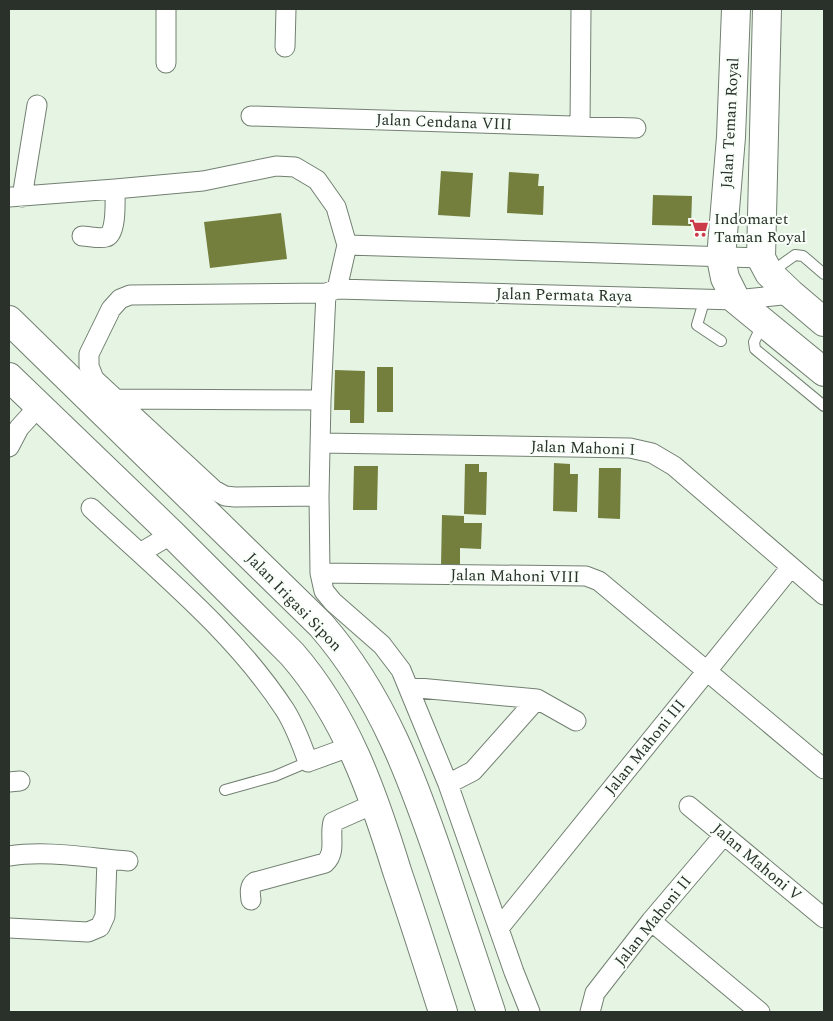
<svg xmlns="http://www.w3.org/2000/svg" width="833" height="1021" font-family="Spectral,serif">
  <rect width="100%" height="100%" fill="#e5f4e3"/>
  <path fill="#747f3e" d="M441,171L473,173L470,217L438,215Z
    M509,172L539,174L538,186H544L543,215L507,213Z
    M653,195L692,196L691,226L652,225Z
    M281,213L287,259L210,268L204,222Z
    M377,367H393V412H377Z
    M335,370L365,371L364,423H350V410H334Z
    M554,463L570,464V474H578L577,512L553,511Z
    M465,464H479V472H487L486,515L464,514Z
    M354,466H378L377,510H353Z
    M599,468H621L620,519L598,518Z
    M442,515L464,516V523H482L481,549L460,548V567L441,566Z"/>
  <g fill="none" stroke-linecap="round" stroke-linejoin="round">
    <g stroke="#728071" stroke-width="12">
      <path id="lane" d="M770,273L795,255L803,256L824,274
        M705,298L697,325L721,341
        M763,323L754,342L755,349L824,406
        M225,790L275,776L308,762"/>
    </g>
    <g stroke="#728071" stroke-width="21">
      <path id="street" d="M166,9V63
        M285,47L286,9
        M251,116L636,128
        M580,126L581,9
        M9,197L115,189L203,181L276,166L295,167L317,180L336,207L347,245
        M22,197L37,105
        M82,236C89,236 99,239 106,237C117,235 115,199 115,189
        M337,289L347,245L761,258
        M326,293L321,400L319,496L320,573L324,591L333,602L382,645L401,670L448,784L514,972L530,1012
        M116,399L321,400
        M321,443L630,448L652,453L674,466L824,595
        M9,447L19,428L39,406
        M319,496L235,497L225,496L214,490L94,379L89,366V354L111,309L120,299L130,295L326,293L337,289L736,300L791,294
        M91,508C158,571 234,632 285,710C295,726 302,745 308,762L352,746
        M140,553L172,534
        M320,573L586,576L599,581L824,769
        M408,687L537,699L576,721
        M9,782L20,781
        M448,784L473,771L537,699
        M689,806L824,918
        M9,856C48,850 88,858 128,861
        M251,900C250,893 249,886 255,882L325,863C337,852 329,836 333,822L376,803
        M651,921L760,1012
        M9,928L88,932L100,927L105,916L107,860
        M499,928L791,567
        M590,1012L595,993L651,921L724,835"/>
    </g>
    <g stroke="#728071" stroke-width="30">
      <path id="secondary" d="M736,9L731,137L721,258L725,278L736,300L824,372
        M767,9L761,258L769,273L791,294L824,322
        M9,320L321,625C383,696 413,780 443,868C459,916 475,964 491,1012
        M9,377L172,534L292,654C346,716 373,793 397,871C413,918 428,965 443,1012"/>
    </g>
    <use href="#lane" stroke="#fff" stroke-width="10"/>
    <use href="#street" stroke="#fff" stroke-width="19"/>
    <use href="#secondary" stroke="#fff" stroke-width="28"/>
  </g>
  <defs>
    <g id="supermarket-bare" transform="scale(1.5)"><path d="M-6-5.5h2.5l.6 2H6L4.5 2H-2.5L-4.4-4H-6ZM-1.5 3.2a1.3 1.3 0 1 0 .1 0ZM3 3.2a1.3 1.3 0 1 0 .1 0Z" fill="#cb3b49" stroke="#f8fff8" stroke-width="2.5" paint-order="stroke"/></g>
  </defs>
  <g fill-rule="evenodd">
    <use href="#supermarket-bare" x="699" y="228"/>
  </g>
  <g text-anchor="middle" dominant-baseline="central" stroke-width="4" stroke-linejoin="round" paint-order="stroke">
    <g font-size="16" fill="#2a302a" stroke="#f8fff8">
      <text transform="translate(444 122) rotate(2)">Jalan Cendana VIII</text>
      <text transform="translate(730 123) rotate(-87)">Jalan Teman Royal</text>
      <text transform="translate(564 295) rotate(1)">Jalan Permata Raya</text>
      <text transform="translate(583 448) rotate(2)">Jalan Mahoni I</text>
      <text transform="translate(515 576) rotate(1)">Jalan Mahoni VIII</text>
      <text transform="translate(294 602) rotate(46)">Jalan Irigasi Sipon</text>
      <text transform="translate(645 747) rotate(-51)">Jalan Mahoni III</text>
      <text transform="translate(757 862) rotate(40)">Jalan Mahoni V</text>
      <text transform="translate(653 921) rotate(-51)">Jalan Mahoni II</text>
    </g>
    <g font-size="16" fill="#2a302a" stroke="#f8fff8" text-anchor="start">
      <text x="714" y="219">Indomaret<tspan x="714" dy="18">Taman Royal</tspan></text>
    </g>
  </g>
  <rect width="833" height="1021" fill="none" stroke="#2a302a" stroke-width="20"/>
</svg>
